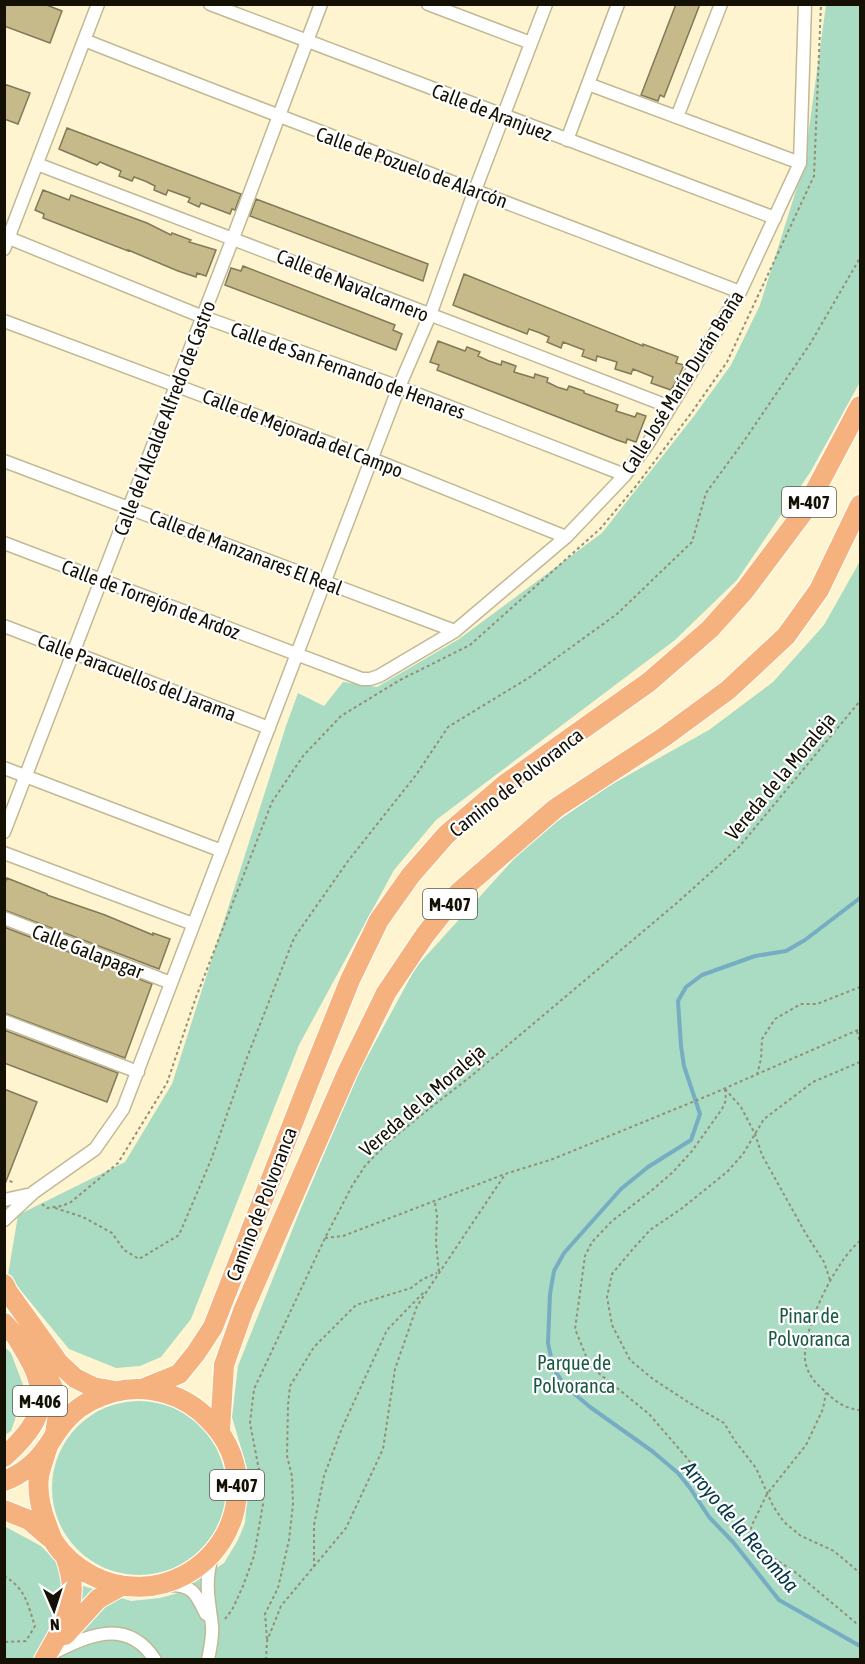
<svg xmlns="http://www.w3.org/2000/svg" width="865" height="1664" font-family="'Asap Condensed',sans-serif">
  <rect width="100%" height="100%" fill="#fef5d0"/>
  <path fill="#aadbc3" d="M826,5H860V382L811,471L737,580L675,640L436,820L394,870L299,1045L191,1319L161,1357L140,1366L116,1368L69,1349L8,1275L18,1215L125,1162L172,1084L286,726L298,693L324,706L343,682L377,687L459,639L602,533L694,416L731,365L760,305L804,165Z
    M860,561V1659H5L4,1526L41,1546L80,1585L131,1601L160,1598L178,1593L224,1563L238,1540L245,1523L249,1475L232,1417L238,1366L299,1213L358,1074L416,967L533,838L607,787L709,730L773,682L824,625Z
    M4,1346L11,1353L25,1390L11,1431L5,1435Z
    M52 1488a87 87 0 1 1 174 0a87 87 0 1 1-174 0Z"/>
  <g fill="none" stroke-linecap="round" stroke-linejoin="round">
    <path stroke="#77adc3" stroke-width="4" d="M860,898L805,940L786,951L755,956L702,975L686,987L678,1001L681,1046L684,1066L700,1114L691,1140L648,1167L621,1189L564,1253L554,1271L550,1294L548,1343L553,1367L564,1385L590,1407L652,1451L678,1473L690,1488L709,1517L733,1542L779,1600L860,1646"/>
  </g>
  <path fill="#c6ba8a" stroke="#817957" stroke-width="1.5" d="M4,4H44L62,11L50,43L4,26Z
    M676,4H700L664,97L660,95L658,101L641,95Z
    M4,84L30,93L18,124L4,119Z
    M67,128L238,193L241,194L235,210L232,209L230,214L201,203L199,207L188,202L190,198L168,190L166,195L154,190L155,186L145,181L134,177L132,181L119,176L121,171L100,162L97,165L59,149Z
    M43,190L69,200L71,195L147,223L171,235L172,233L191,240L189,242L216,250L206,276L197,273L196,277L178,271L128,250V251L43,218L44,214L35,210Z
    M256,199L428,264L423,281L250,216Z
    M243,266L395,325L393,330L402,334L396,350L225,285L231,268L241,271Z
    M464,274L643,346V344L678,357L676,363L684,365L679,376L671,390L651,383L653,377L633,369L631,374L615,369L617,362L597,356L596,361L582,356L584,350L563,342L561,348L547,342L549,337L540,333L529,329L527,334L453,305Z
    M438,341L465,351L467,347L480,352L478,356L489,361L501,365L502,361L516,366L514,372L534,378L535,374L548,378L547,382L557,387L567,390L569,386L584,391V393L618,405L616,411L635,417L637,413L646,416L636,442L627,439L626,443L617,440L437,370L439,365L430,362Z
    M7,878L47,894V895L105,915L153,935V933L170,939L159,969L4,910V885Z
    M4,927L152,984L125,1058L4,1013Z
    M4,1030L118,1073L107,1102L4,1063Z
    M4,1089L37,1102L5,1184H4Z"/>
  <g fill="none" stroke-linecap="round" stroke-linejoin="round">
    <g stroke="#c1b995" stroke-width="15">
      <path id="minor" d="M210,4L775,218
        M428,4L531,43
        M84,40C302,126 522,208 740,292
        M588,84L800,163
        M677,117L721,4
        M567,140L618,4
        M37,164C248,243 459,326 670,407
        M4,236L203,317L399,387L625,475
        M4,249L98,4
        M4,321L372,459L566,537
        M4,461L455,631
        M4,543L362,679H370L379,676L455,631L566,537L625,475L649,442L740,292L800,163L805,4
        M4,626L269,728
        M4,768L222,851
        M4,832L233,238L321,4
        M4,853L193,924
        M4,918L171,983
        M4,1021L138,1072
        M4,1200L27,1195
        M4,1220L34,1192L95,1149L123,1109L399,387L430,315L475,190L546,4
        M169,1585C194,1585 196,1594 206,1614
        M49,1655C86,1636 127,1616 155,1660
        M208,1660C210,1649 213,1637 212,1626C209,1598 204,1585 212,1556"/>
    </g>
    <g stroke="#fff" stroke-width="22">
      <path id="trunk" d="M4,1284L8,1292L59,1363L75,1378L93,1387L115,1391
        M4,1323C23,1345 59,1380 58,1410C58,1418 56,1426 55,1434
        M142,1389L179,1374L196,1353L213,1327L307,1087L350,980L379,920L411,875L446,835L504,785L649,682L710,629L745,590L805,510L860,406
        M220,1431L224,1365L243,1311L347,1073L386,993L425,935L459,892L556,808L664,737L728,690L786,636L819,590L860,505
        M4,1457C29,1434 49,1412 37,1376C33,1363 24,1350 17,1338
        M4,1481C23,1474 38,1461 49,1444C55,1434 62,1424 71,1415C82,1404 99,1396 114,1392C148,1383 186,1395 209,1420C229,1440 239,1466 237,1494C232,1566 155,1609 91,1575C76,1567 63,1556 54,1542C51,1537 49,1530 47,1525C41,1510 37,1492 39,1476C41,1466 45,1456 48,1446
        M4,1510L29,1520L50,1538
        M65,1635L98,1599L121,1586
        M44,1660C65,1623 82,1599 65,1556"/>
    </g>
    <path stroke="#948e74" stroke-width="2" stroke-dasharray="3 3" stroke-linecap="butt" d="M860,4V6
      M857,1031L860,1042
      M860,1062L813,1082L764,1119L743,1154L727,1172L681,1209L650,1230L632,1250L612,1274L607,1297L612,1325L630,1360L653,1379L688,1402L724,1423L735,1441L756,1468L773,1506L784,1522L801,1536L834,1551L860,1573
      M757,1075L761,1059L762,1039L775,1019L801,1004H817L860,987
      M725,1089L726,1100L722,1109L692,1151L673,1172L651,1191L612,1221L592,1242L585,1256L575,1329L590,1366L649,1414L687,1458L747,1541L795,1572L856,1623L860,1624
      M725,1089L741,1107L755,1134L762,1155L806,1234L824,1262L830,1280
      M4,1179L15,1183
      M435,1203L437,1216L436,1243L439,1272
      M42,1204L47,1208L62,1206L71,1202L118,1163L167,1083L195,1000L272,802L303,756L341,716L400,680L470,645L600,529L636,486L692,412L727,362L814,176L821,4
      M55,1208L83,1217L112,1233L124,1250L139,1259L179,1235L211,1160L246,1060L294,938L348,861L416,775L448,727L530,677L617,614L692,542L706,493L744,441L810,344L860,258
      M325,1238L343,1236L505,1174L553,1159L712,1094L860,1029
      M860,1241C836,1260 798,1335 806,1365C810,1379 818,1385 828,1394C837,1403 847,1409 860,1410
      M747,1541L752,1525L767,1494L806,1445L823,1409L826,1393
      M314,1567V1525L324,1476L342,1428L387,1330L425,1291
      M4,1576C26,1589 27,1603 35,1626L26,1641L4,1642
      M225,1619L232,1610L243,1586L254,1556L263,1504L259,1470L250,1423L254,1389L325,1238L352,1186L365,1166L386,1144L430,1108L470,1077L678,902L739,847L860,701
      M267,1639L265,1614L278,1588L289,1540L293,1504L292,1476L287,1456L288,1405L290,1386L314,1347L356,1305L411,1288L423,1279L437,1273
      M266,1660L267,1641L281,1606L346,1528L383,1449L395,1369L417,1306L504,1176"/>
    <use href="#minor" stroke="#fff" stroke-width="12"/>
    <use href="#trunk" stroke="#f6b27e" stroke-width="20"/>
  </g>
  <g text-anchor="middle" dominant-baseline="central" stroke-width="4.5" stroke-linejoin="round" paint-order="stroke">
    <g fill="#fff" stroke="#5a584f" stroke-width="1.5">
      <rect x="782" y="487" width="54" height="30" rx="4.5"/>
      <rect x="423" y="889" width="54" height="30" rx="4.5"/>
      <rect x="13" y="1386" width="54" height="30" rx="4.5"/>
      <rect x="210" y="1470" width="54" height="30" rx="4.5"/>
    </g>
    <g font-size="18" font-weight="bold" fill="#141004">
      <text x="809" y="502">M-407</text>
      <text x="450" y="904">M-407</text>
      <text x="40" y="1401">M-406</text>
      <text x="237" y="1485">M-407</text>
    </g>
    <g font-size="20" fill="#141004" stroke="#fff">
      <text transform="translate(492 112) rotate(21)">Calle de Aranjuez</text>
      <text transform="translate(412 167) rotate(20)">Calle de Pozuelo de Alarcón</text>
      <text transform="translate(353 285) rotate(22)">Calle de Navalcarnero</text>
      <text transform="translate(348 370) rotate(20)">Calle de San Fernando de Henares</text>
      <text transform="translate(682 382) rotate(-58)">Calle José María Durán Braña</text>
      <text transform="translate(164 418) rotate(-69)">Calle del Alcalde Alfredo de Castro</text>
      <text transform="translate(303 433) rotate(21)">Calle de Mejorada del Campo</text>
      <text transform="translate(246 552) rotate(21)">Calle de Manzanares El Real</text>
      <text transform="translate(151 599) rotate(21)">Calle de Torrejón de Ardoz</text>
      <text transform="translate(137 677) rotate(21)">Calle Paracuellos del Jarama</text>
      <text transform="translate(780 776) rotate(-50)">Vereda de la Moraleja</text>
      <text transform="translate(516 782) rotate(-38)">Camino de Polvoranca</text>
      <text transform="translate(88 951) rotate(21)">Calle Galapagar</text>
      <text transform="translate(422 1100) rotate(-41)">Vereda de la Moraleja</text>
      <text transform="translate(261 1204) rotate(-69)">Camino de Polvoranca</text>
    </g>
    <g font-size="20" fill="#195941" stroke="#fff">
      <text x="809" y="1315">Pinar de<tspan x="809" dy="23">Polvoranca</tspan></text>
      <text x="574" y="1362">Parque de<tspan x="574" dy="23">Polvoranca</tspan></text>
    </g>
    <g font-size="21" font-style="italic" fill="#053848" stroke="#fff">
      <text transform="translate(741 1526) rotate(49)">Arroyo de la Recomba</text>
    </g>
  </g>
  <rect width="865" height="1664" fill="none" stroke="#141004" stroke-width="12"/>
  <g transform="translate(54 1610) rotate(177)" stroke="#ffffff" stroke-width="4.5" paint-order="stroke">
  <path d="M0-4.5L10 22L0 15L-10 22Z" fill="#141004"/>
  <text y="-9" font-size="16" font-weight="bold" text-anchor="middle" fill="#141004">N</text>
  </g>
</svg>
